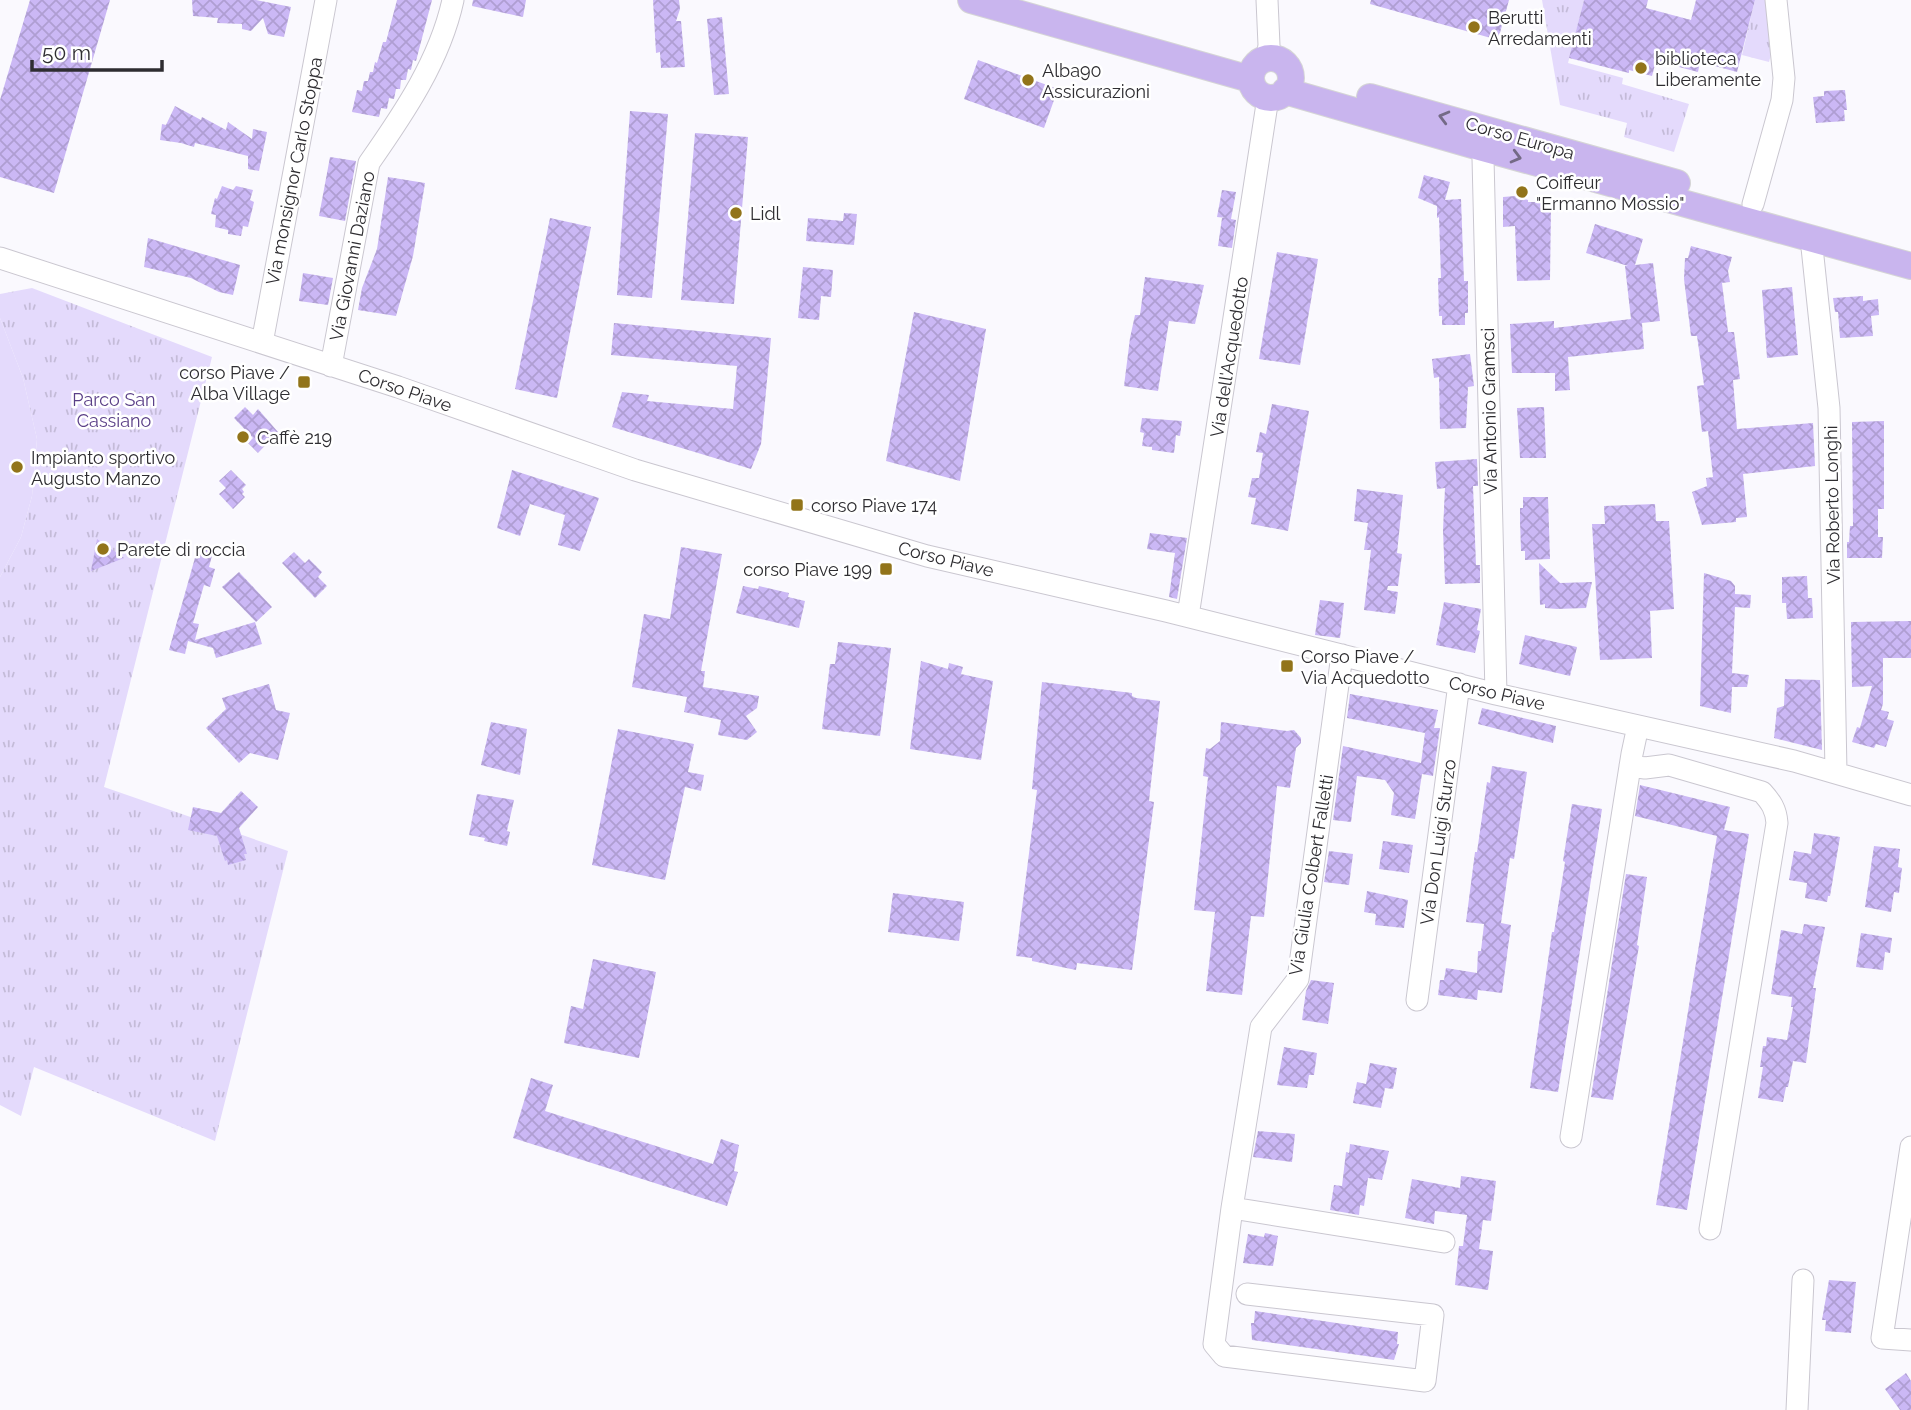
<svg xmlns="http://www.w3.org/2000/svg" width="1911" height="1410" font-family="Raleway,sans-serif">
  <defs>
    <pattern id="park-tufts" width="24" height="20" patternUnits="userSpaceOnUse" patternTransform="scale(1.75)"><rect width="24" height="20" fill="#e4dafc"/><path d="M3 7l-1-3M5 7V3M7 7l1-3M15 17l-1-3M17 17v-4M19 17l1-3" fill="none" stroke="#c4bbd8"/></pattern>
    <pattern id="building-cross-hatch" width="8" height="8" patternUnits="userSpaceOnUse" patternTransform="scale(1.75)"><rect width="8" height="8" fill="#cbb8f5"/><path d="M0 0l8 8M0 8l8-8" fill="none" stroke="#af9ed2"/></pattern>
  </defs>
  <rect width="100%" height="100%" fill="#faf9fe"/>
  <path fill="#e4dafc" d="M0,318L23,378L37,439L32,496L21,537L0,577Z"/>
  <path fill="url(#park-tufts)" d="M1542,0H1584L1568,63L1623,78L1622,84L1689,104L1674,152L1624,137L1627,123L1560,105Z
    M1755,0H1768L1774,43L1769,62L1742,55Z
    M32,288L212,357L104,787L288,851L215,1141L34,1067L21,1116L0,1105V577L21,537L32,496L37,439L23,378L0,318V294Z"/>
  <path fill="url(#building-cross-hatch)" d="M30,0H110L54,193L0,177V100Z
    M192,0H256L291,7L284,37L268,34L263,18L251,31L242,29V24L217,23L218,18L193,16Z
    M397,0H432L416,61L413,60L411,70L408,69L406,80H401L400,89H396L394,99L389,98L387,109L381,108L379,117L352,112L357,90L362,91L364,81H368L370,72H373L375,62L377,63L383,42H386Z
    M473,0H526L523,17L472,6Z
    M653,0H679L680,9L676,21H681L685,67L661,68L660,52L656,53Z
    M1371,0H1509L1498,40L1370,4Z
    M1584,0H1648L1646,8L1691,20L1696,0H1755L1737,72L1700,62L1698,72L1656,61L1652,76L1629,70V73L1569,58Z
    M722,17L729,94L714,95L707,19Z
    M978,60L1058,89L1044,128L964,99Z
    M1845,90L1847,110H1844L1845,121L1816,123L1813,97L1824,96V91Z
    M175,106L201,120L202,117L226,130L228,122L252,139L253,129L267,132L259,171L248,169V156L195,143L194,147L181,143L160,140L162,124L166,125Z
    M630,111L668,114L652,298L617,295Z
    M695,133L748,137L734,304L681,300Z
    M330,157L356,161L345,221L319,216Z
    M1424,175L1450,182L1445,200L1461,199L1464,281H1468V313H1465V325H1442V316H1439L1438,278H1441L1439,217L1437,218V206L1418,198Z
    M388,177L425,183L413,256L396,316L358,310L362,288L377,249Z
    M222,186L233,190L236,186L253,190L250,200L254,202L248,227L243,226L241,236L228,234V230L215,227L216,215L211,214L215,198L217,199Z
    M1222,190L1236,192L1231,219L1236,220L1232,248L1218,246L1222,218H1226L1217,217Z
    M1515,196L1528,200V202H1542L1551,206L1550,280L1517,281L1515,226L1503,227V197Z
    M844,213L857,214L854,245L806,241L808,218L843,221Z
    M550,218L591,227L557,398L515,389Z
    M1595,224L1643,239L1635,265L1653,263L1660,321L1642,323L1644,349L1568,357L1570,390L1555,391V373H1512L1510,324L1554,321V328L1631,319L1625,266H1628L1586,253Z
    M148,238L240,265L233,295L219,292L191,278L144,267Z
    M1691,246L1732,257L1728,271L1730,282L1722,283L1728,332H1734L1740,379L1733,380L1737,429L1813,423L1815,466L1743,474L1747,517L1736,518V522L1702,525L1692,492L1707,486L1706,478L1713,477L1708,431L1702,432L1697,386L1704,385L1697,336H1691L1684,279L1685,258H1688Z
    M1277,252L1318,259L1300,365L1259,359Z
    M803,267L833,270L831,297L821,296L819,320L798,318Z
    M303,273L333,278L328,305L299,301Z
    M1145,277L1204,285L1195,324L1169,321L1158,391L1124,386L1130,338L1135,315H1140Z
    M1792,287L1798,355L1767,358L1762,290Z
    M1863,296V301L1878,299L1879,315L1871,316L1873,336L1840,338L1838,312H1835L1833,298Z
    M914,312L986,329L960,481L886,461Z
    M614,323L771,338L761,444L751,469L612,427L622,392L649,395L647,401L733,409L737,366L611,355Z
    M1470,354L1474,386L1468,387L1466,428L1440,429L1439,377L1434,378L1432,359Z
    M1272,404L1309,411L1288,531L1251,524L1256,498L1248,497L1252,478H1259L1263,453L1256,452L1260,432L1266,434Z
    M245,407L253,415L258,409L278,432L258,453L248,443L253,438L234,418Z
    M1544,407L1546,458H1520L1517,408Z
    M1142,418L1182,421L1180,436L1176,435L1174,453L1152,450V447L1142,446L1144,433L1140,432Z
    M1884,421V509H1878V537H1883L1882,558H1847V542H1849L1850,526H1853L1852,422Z
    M1477,459L1478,486H1473L1476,565H1480V583L1445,584L1443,530L1445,488L1437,489L1435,462Z
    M231,470L246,485L242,489L244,492L242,494L245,497L233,509L219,494L226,488L219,481Z
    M512,470L599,498L580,551L558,545L565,515L530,504L520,536L497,528Z
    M1357,489L1403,495L1397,553L1402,554L1398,586H1388L1387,590L1398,592L1395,614L1364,610L1371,550H1364L1368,523L1354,521Z
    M1523,497H1548L1550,559L1525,560V551H1521L1520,521V508H1523Z
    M1655,504L1656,521H1669L1674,609L1650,611L1652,658L1600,660L1592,524H1605L1604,506Z
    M1150,533L1187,538L1177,599L1169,597L1175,553L1147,549Z
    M97,539L124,558L91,571Z
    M198,547L213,552L209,567L215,569L210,587L204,585L193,623L199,624L195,640L255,622L262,644L216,658L213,648L188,641L185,654L169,650Z
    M681,547L722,554L701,671H705L703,687L759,696L757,708L746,716L757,732L747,740L718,735L721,720L684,712L687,697L632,687L644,614L670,619Z
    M294,552L305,563L309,559L322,572L318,577L327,586L315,598L282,563Z
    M1539,563L1560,583L1592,582L1586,608L1557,609L1545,608V604L1540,605Z
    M239,572L272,607L256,622L222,587Z
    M1704,573L1731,581L1735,586V594L1751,595L1750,608L1735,607L1732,673L1749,675L1747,687H1732L1731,713L1700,706Z
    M1807,576L1808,598H1812L1813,618L1787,619L1786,603H1782V577Z
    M743,586L758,589L759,586L789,593L788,597L805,601L799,628L736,613Z
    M1320,600L1344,603L1340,638L1315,635Z
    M1444,602L1481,609L1477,630L1480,631L1475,653L1436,645Z
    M1911,621V658H1883V704L1881,710L1889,712L1887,719L1894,721L1886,747L1876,744L1874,748L1852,742L1857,727L1860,728L1872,686L1852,687L1851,622Z
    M1525,635L1577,647L1570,676L1519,664Z
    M838,642L891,648L880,736L822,729L830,664H835Z
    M921,661L948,669L949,663L963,667L961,674L993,681L981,760L910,749Z
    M1785,679L1820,680L1822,750L1774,738L1777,708L1784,706Z
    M1042,682L1132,693V696L1136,698L1160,701L1149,801L1154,802L1132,970L1077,963L1076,970L1032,961V958L1016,956L1037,790L1032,789Z
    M269,684L276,710L290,713L278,760L250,753L239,763L206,728L226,709L222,698Z
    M1350,694L1438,710L1434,728H1440L1433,776L1422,774L1415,819L1391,815L1394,793L1385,780L1357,776L1351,822L1333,820L1343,746L1421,763L1425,733L1347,718Z
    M1482,708L1556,726L1553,743L1478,724Z
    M491,722L527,729L520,775L481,765Z
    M1221,722L1287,731L1294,730L1301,738V743L1296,748L1290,788L1277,786L1264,917L1251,916L1242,995L1206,991L1215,912L1194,910L1208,777L1203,776L1206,748L1210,749L1220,741Z
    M618,729L694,744L688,772L704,775L701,791L685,787L665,880L592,865Z
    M1492,766L1527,772L1514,859L1510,858L1501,923L1511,925L1502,993L1478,990L1477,1000L1438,995L1440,980H1444L1446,968L1477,973L1478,951H1481L1484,924L1466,922L1475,852H1477L1487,782L1490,783Z
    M1640,785L1730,807L1724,830L1749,834L1687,1210L1656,1205L1717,836L1635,816Z
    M241,791L258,807L239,828L247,854H244L246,860L228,865L227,860L225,861L217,836L188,830L193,807L221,813Z
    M477,794L514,800L507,831L510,832L507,846L484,841L485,838L469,835Z
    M1572,804L1602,809L1558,1092L1530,1088L1552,932H1554L1565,862L1563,861Z
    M1814,833L1840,837L1830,896H1828L1827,902L1805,898L1807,883L1789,880L1794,851L1811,854Z
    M1383,841L1413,845L1409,873L1379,869Z
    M1874,846L1900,849L1898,867L1902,868L1899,893L1894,892L1891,912L1865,907Z
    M1329,851L1353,854L1349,885L1324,882Z
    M1626,874L1647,877L1637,945L1639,946L1613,1100L1591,1097Z
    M1367,891L1408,900L1404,928L1375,925L1376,914L1364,912Z
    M893,893L964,902L959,941L888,932Z
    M1804,924L1825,927L1813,988H1816L1806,1063L1793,1061L1788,1087H1786L1783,1102L1758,1098L1763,1067H1760L1763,1046H1766L1767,1037L1787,1040L1793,1007H1791L1792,997L1771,994L1781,930L1802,934Z
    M1861,933L1892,938L1890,953L1885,952L1883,970L1856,967Z
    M593,959L656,972L639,1058L564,1043L571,1006L583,1009Z
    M1311,980L1334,983L1328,1024L1302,1020L1306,991Z
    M1284,1047L1317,1053L1314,1075H1309L1307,1088L1277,1085Z
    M1370,1063L1397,1068L1393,1089L1385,1088L1381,1108L1353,1103L1357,1082L1366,1084Z
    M531,1078L553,1085L545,1111L713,1164L721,1139L739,1145L734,1171L738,1172L727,1206L513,1138Z
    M1258,1131L1295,1134L1292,1162L1253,1157Z
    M1350,1144L1389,1151L1382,1180L1368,1178L1364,1206L1360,1205L1359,1215L1330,1210L1334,1185L1342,1186L1346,1152L1349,1153Z
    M1461,1176L1496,1181L1491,1221L1483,1220L1479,1249L1493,1251L1488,1290L1455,1285L1459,1246H1463L1467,1215L1435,1211L1434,1224L1405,1218L1412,1179L1460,1188Z
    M1265,1233L1278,1236L1273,1266L1243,1263L1248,1234L1264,1237Z
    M1829,1280L1856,1282L1851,1333L1825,1331L1826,1320H1822Z
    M1255,1311L1398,1332L1397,1344H1399L1394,1360L1252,1340L1251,1323H1254Z
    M1906,1373L1911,1381V1410H1900L1885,1389Z"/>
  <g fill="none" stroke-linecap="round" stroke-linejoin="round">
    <g stroke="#cac7d0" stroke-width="23">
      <path id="minor" d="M1267,0L1269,45L1267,58
        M1486,134L1483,158L1496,694
        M1753,204L1782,100L1784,78L1776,0
        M1811,238L1829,408L1836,772
        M0,258L398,387L635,470L927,556L1166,611L1496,694L1794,761L1911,795
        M262,343L326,0
        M331,366L369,163C404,113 440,60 453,0
        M1188,616L1267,104L1265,97
        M1630,766L1645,768L1669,765L1762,792C1771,802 1776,809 1777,823L1710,1229
        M1417,1000L1459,684
        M1571,1137L1632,754L1638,726
        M1911,1147L1882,1338L1911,1340
        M1232,1208L1444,1242
        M1247,1294L1433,1315L1425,1381L1224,1356L1214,1344L1232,1208L1261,1027L1298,979L1342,655
        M1797,1410L1803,1280"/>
    </g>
    <g stroke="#d5d5d6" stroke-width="28">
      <path id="major" d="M971,0L1250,79
        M1251 78a20 20 0 1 1 40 0a20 20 0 1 1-40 0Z
        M1285,91L1483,148L1911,266
        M1370,97L1677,183"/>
    </g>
    <use href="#minor" stroke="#fff" stroke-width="21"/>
    <use href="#major" stroke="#c9b5ee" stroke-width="26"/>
  </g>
  <defs><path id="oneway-chevron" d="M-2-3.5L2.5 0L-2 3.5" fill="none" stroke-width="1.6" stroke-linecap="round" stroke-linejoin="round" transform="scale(1.75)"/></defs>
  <g stroke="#746a86">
    <use href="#oneway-chevron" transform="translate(1444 117) rotate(-165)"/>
    <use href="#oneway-chevron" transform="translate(1516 157) rotate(15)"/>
  </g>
  <g fill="#92741a" stroke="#fff" stroke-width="2.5">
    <circle cx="1474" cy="27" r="7"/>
    <circle cx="1641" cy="68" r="7"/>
    <circle cx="1028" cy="80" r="7"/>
    <circle cx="1522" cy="192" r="7"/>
    <circle cx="736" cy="213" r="7"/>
    <rect x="297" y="375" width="14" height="14" rx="3.5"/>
    <circle cx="243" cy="437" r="7"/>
    <circle cx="17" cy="467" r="7"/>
    <rect x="790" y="498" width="14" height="14" rx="3.5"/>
    <circle cx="103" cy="549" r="7"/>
    <rect x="879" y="562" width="14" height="14" rx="3.5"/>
    <rect x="1280" y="659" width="14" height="14" rx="3.5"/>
  </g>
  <g text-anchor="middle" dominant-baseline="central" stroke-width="5" stroke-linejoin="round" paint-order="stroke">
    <g font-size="18" fill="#2e2d31" stroke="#fff" text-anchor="start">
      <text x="1488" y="17">Berutti<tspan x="1488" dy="21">Arredamenti</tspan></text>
      <text x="1655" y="58">biblioteca<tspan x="1655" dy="21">Liberamente</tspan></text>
      <text x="1042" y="70">Alba90<tspan x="1042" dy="21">Assicurazioni</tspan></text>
      <text x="1536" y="182">Coiffeur<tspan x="1536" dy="21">"Ermanno Mossio"</tspan></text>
      <text x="750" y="213">Lidl</text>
      <text x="290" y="372" text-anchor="end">corso Piave /<tspan x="290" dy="21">Alba Village</tspan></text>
      <text x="257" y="437">Caffè 219</text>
      <text x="31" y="457">Impianto sportivo<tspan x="31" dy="21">Augusto Manzo</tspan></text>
      <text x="811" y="505">corso Piave 174</text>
      <text x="117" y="549">Parete di roccia</text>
      <text x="872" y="569" text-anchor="end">corso Piave 199</text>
      <text x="1301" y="656">Corso Piave /<tspan x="1301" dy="21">Via Acquedotto</tspan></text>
    </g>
    <g font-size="18" fill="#2e2d31" stroke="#fff">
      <text transform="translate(1520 138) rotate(16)">Corso Europa</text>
      <text transform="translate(294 171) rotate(-79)">Via monsignor Carlo Stoppa</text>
      <text transform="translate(352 256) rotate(-79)">Via Giovanni Daziano</text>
      <text transform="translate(1229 357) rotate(-81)">Via dell'Acquedotto</text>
      <text transform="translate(405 390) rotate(19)">Corso Piave</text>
      <text transform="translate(1489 411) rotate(-91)">Via Antonio Gramsci</text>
      <text transform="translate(1832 505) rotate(-91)">Via Roberto Longhi</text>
      <text transform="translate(946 559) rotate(14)">Corso Piave</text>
      <text transform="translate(1497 693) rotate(13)">Corso Piave</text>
      <text transform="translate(1438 842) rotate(-82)">Via Don Luigi Sturzo</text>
      <text transform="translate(1311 875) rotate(-81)">Via Giulia Colbert Falletti</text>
    </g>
    <g font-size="18" fill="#5a3f87" stroke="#fff">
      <text x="114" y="399">Parco San<tspan x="114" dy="21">Cassiano</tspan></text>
    </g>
  </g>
  <path d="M32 60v10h130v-10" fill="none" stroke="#2e2d31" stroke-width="3.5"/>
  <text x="42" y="60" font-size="21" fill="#2e2d31" stroke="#ffffff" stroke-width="5" paint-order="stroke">50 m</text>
</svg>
